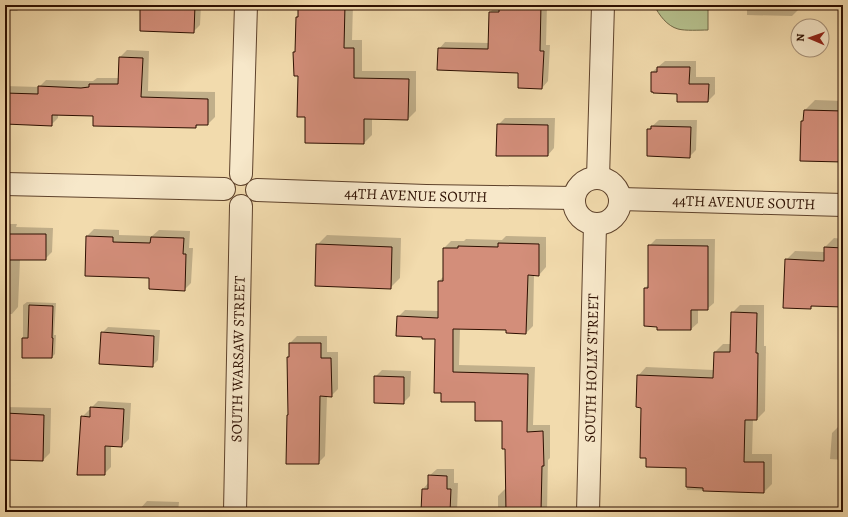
<svg xmlns="http://www.w3.org/2000/svg" width="848" height="517" font-family="Alegreya,serif">
  <rect width="100%" height="100%" fill="#f2dbad"/>
  <filter id="stains"><feTurbulence type="fractalNoise" baseFrequency=".005" numOctaves="4"/><feColorMatrix values="0 0 0 0 .2 0 0 0 0 .09 0 0 0 0 .02 0 0 0 .5 -.17"/></filter>
  <radialGradient id="worn" r=".72"><stop offset=".6" stop-color="#630" stop-opacity="0"/><stop offset="1" stop-color="#630" stop-opacity=".3"/></radialGradient>
  <path fill="#b6c18e" stroke="#726847" d="M654,5H708V30C700,30 685,31 678,29C667,26 659,15 654,5Z"/>
  <path fill="#0003" d="M5,5H23L17,11H5Z
    M141,5H201L200,25L193,32Z
    M299,5H353L352,40H362V71H416V111L408,119L372,118V135L364,143L306,116L294,52L296,50L297,17L299,15Z
    M500,5H547L546,45H550L548,81L542,88L519,72L439,49L445,42L489,43L490,12L496,6H500Z
    M709,5H843V34H842L843,9L800,8L792,16L747,15V7Z
    M127,50L149,51L148,91L215,92V117L208,124H199L196,127L94,115L58,114V118L51,125L5,123V86L39,87L46,80L89,81H93L97,78H119L120,57Z
    M665,61H696V77H715V94L708,101L678,93L652,72Z
    M815,100L843,101V161L802,121L804,119L805,110Z
    M505,118H555L554,148L548,155L498,125Z
    M659,120H697L696,150L689,157L648,130Z
    M5,224H17L16,227L53,228L52,252L45,259H20L18,307L12,314H5Z
    M94,229L119,230V235L152,236L159,230L190,231L189,248H193L191,283L184,290L150,277L87,236Z
    M327,235L401,238L400,278L390,288L317,245Z
    M506,236L546,237V267L539,275H534L533,326L526,333L507,329L460,328L459,365L535,367L533,425H550V458L548,460L547,512H498V496L505,489H507L506,448L503,420L476,401H442L436,338L423,336L398,317L405,310L439,311V281L444,276V248L451,241H464L466,239L502,240Z
    M834,238L843,239V306L814,305L810,308L786,260L795,251L825,252V247Z
    M656,239H715L714,303L707,309H698V323L691,329L645,288L649,284V246Z
    M27,302L56,303L54,335H56L55,354L52,357H23V305Z
    M740,305H764V346H766L765,411L757,419H753L752,454H772V484L764,492L687,490V467L642,407L638,376L646,367L714,370L715,352L723,344H731L732,313Z
    M108,327L160,330L158,360L152,366L102,333Z
    M297,336H327V352H338V389L331,396H327L325,456L318,463L289,414L288,358L290,356V343Z
    M382,370L411,371L410,396L403,403L375,377Z
    M98,401L131,403L129,439L122,446L111,445V467L104,474L82,417L89,410H91V408Z
    M5,407L51,408L50,453L43,460L5,459Z
    M841,424H843V460L830,459L832,433Z
    M437,469H454V483H458L457,512H422L423,489L429,482V476Z
    M147,501L179,502L178,512H139V510Z
    M25,508H45V510H48V512H14H22Z
    M83,511L102,512H82Z
    M367,511L420,512H366Z
    M670,511H694V512H669Z"/>
  <path fill="#d38e7a" stroke="#2d0f00" d="M140,5H195L194,33L140,31Z
    M298,5H345L344,48H354V78L409,79L408,120L364,119V144L305,143V117H297L298,76H294L293,52H295L296,17H298Z
    M499,5H541L540,51H544L542,89L518,88V73L437,70L438,48L488,49L489,12H499Z
    M119,57L143,58L141,97L208,99V125H196V128L93,126V116L52,115V126L5,124V93L38,94V86L81,88L89,87V84H118Z
    M657,67H690L689,84H709L708,102H677V94L653,93V92H651V72H657Z
    M804,110L843,111V162L800,161L801,121H803Z
    M497,124L548,125V156H496Z
    M651,126L691,127L690,158L647,156V129H651Z
    M5,234H46V260H5Z
    M86,236L113,237V242L150,243L151,237L184,238L183,254H186L185,291L149,289V278L85,276Z
    M498,243L539,244V276L528,275L526,334L506,333V330L453,329V372L528,374L527,432L543,431L544,466H542L541,512H506L505,449H502V421H475V402H441V393H434L435,339H422V337L396,336L397,316L438,318V281H443V248H458V246L498,247Z
    M316,244L392,247L391,289L315,286Z
    M648,245L708,246V310H691V330H657V327L644,326V288H648Z
    M824,247L843,248V307L811,306V309L783,308L785,259L824,261Z
    M29,305L53,306L52,338H53L52,358H22V338H28Z
    M731,312L757,313L756,353H758L757,420H745L744,462H764V493L703,491V488L686,487V468L646,467V458H640L641,408L636,407L637,375L713,378L714,352H730Z
    M101,332L154,336L153,367L99,364Z
    M289,343H321V358H331L332,397L320,396L319,464H286L287,415H288L287,357H289Z
    M374,376L404,377V404L374,403Z
    M90,407L124,409L122,447L105,446V475H77L81,416L90,417Z
    M5,413L44,415L43,461L5,460Z
    M428,475L447,476V489H451L450,512H421L422,489H428Z"/>
  <g fill="none" stroke-linecap="round" stroke-linejoin="round">
    <g stroke="#5e422b" stroke-width="24">
      <g id="minor">
        <path d="M241,174L246,5"/>
        <circle cx="597" cy="201" r="23"/>
        <path d="M598,178L603,5"/>
        <path d="M5,184L224,189"/>
        <path id="s1" d="M257,190L426,196L574,198"/>
        <path id="s2" d="M620,199L843,205"/>
        <path id="s3" d="M235,512L241,206"/>
        <path id="s4" d="M588,512L595,225"/>
      </g>
    </g>
    <use href="#minor" stroke="#f7e8ca" stroke-width="22"/>
  </g>
  <g text-anchor="middle" dominant-baseline="central" stroke-width="3" stroke-linejoin="round" paint-order="stroke">
    <g font-size="15" fill="#2d0f00" stroke="#f7e8ca">
      <text stroke="none"><textPath href="#s1" startOffset="159">44TH AVENUE SOUTH</textPath></text>
      <text stroke="none"><textPath href="#s2" startOffset="124">44TH AVENUE SOUTH</textPath></text>
      <text stroke="none"><textPath href="#s3" startOffset="153">SOUTH WARSAW STREET</textPath></text>
      <text stroke="none"><textPath href="#s4" startOffset="144">SOUTH HOLLY STREET</textPath></text>
    </g>
  </g>
  <rect width="848" height="517" fill="none" stroke="#f2dbad" stroke-width="20"/>
  <rect x="6" y="6" width="836" height="505" fill="none" stroke="#2d0f00" stroke-width="2"/>
  <rect x="10" y="10" width="828" height="497" fill="none" stroke="#2d0f00"/>
  <g transform="translate(810 38) rotate(272)"><circle r="19" fill="#f7e8ca" stroke="#a69179"/>
  <path d="M0-3L7 15L0 10L-7 15Z" fill="#8f2418"/>
  <text y="-6" font-size="11" font-weight="bold" text-anchor="middle" fill="#2d0f00">N</text>
  </g>
  <rect width="100%" height="100%" filter="url(#stains)"/>
  <rect width="100%" height="100%" fill="url(#worn)"/>
</svg>
